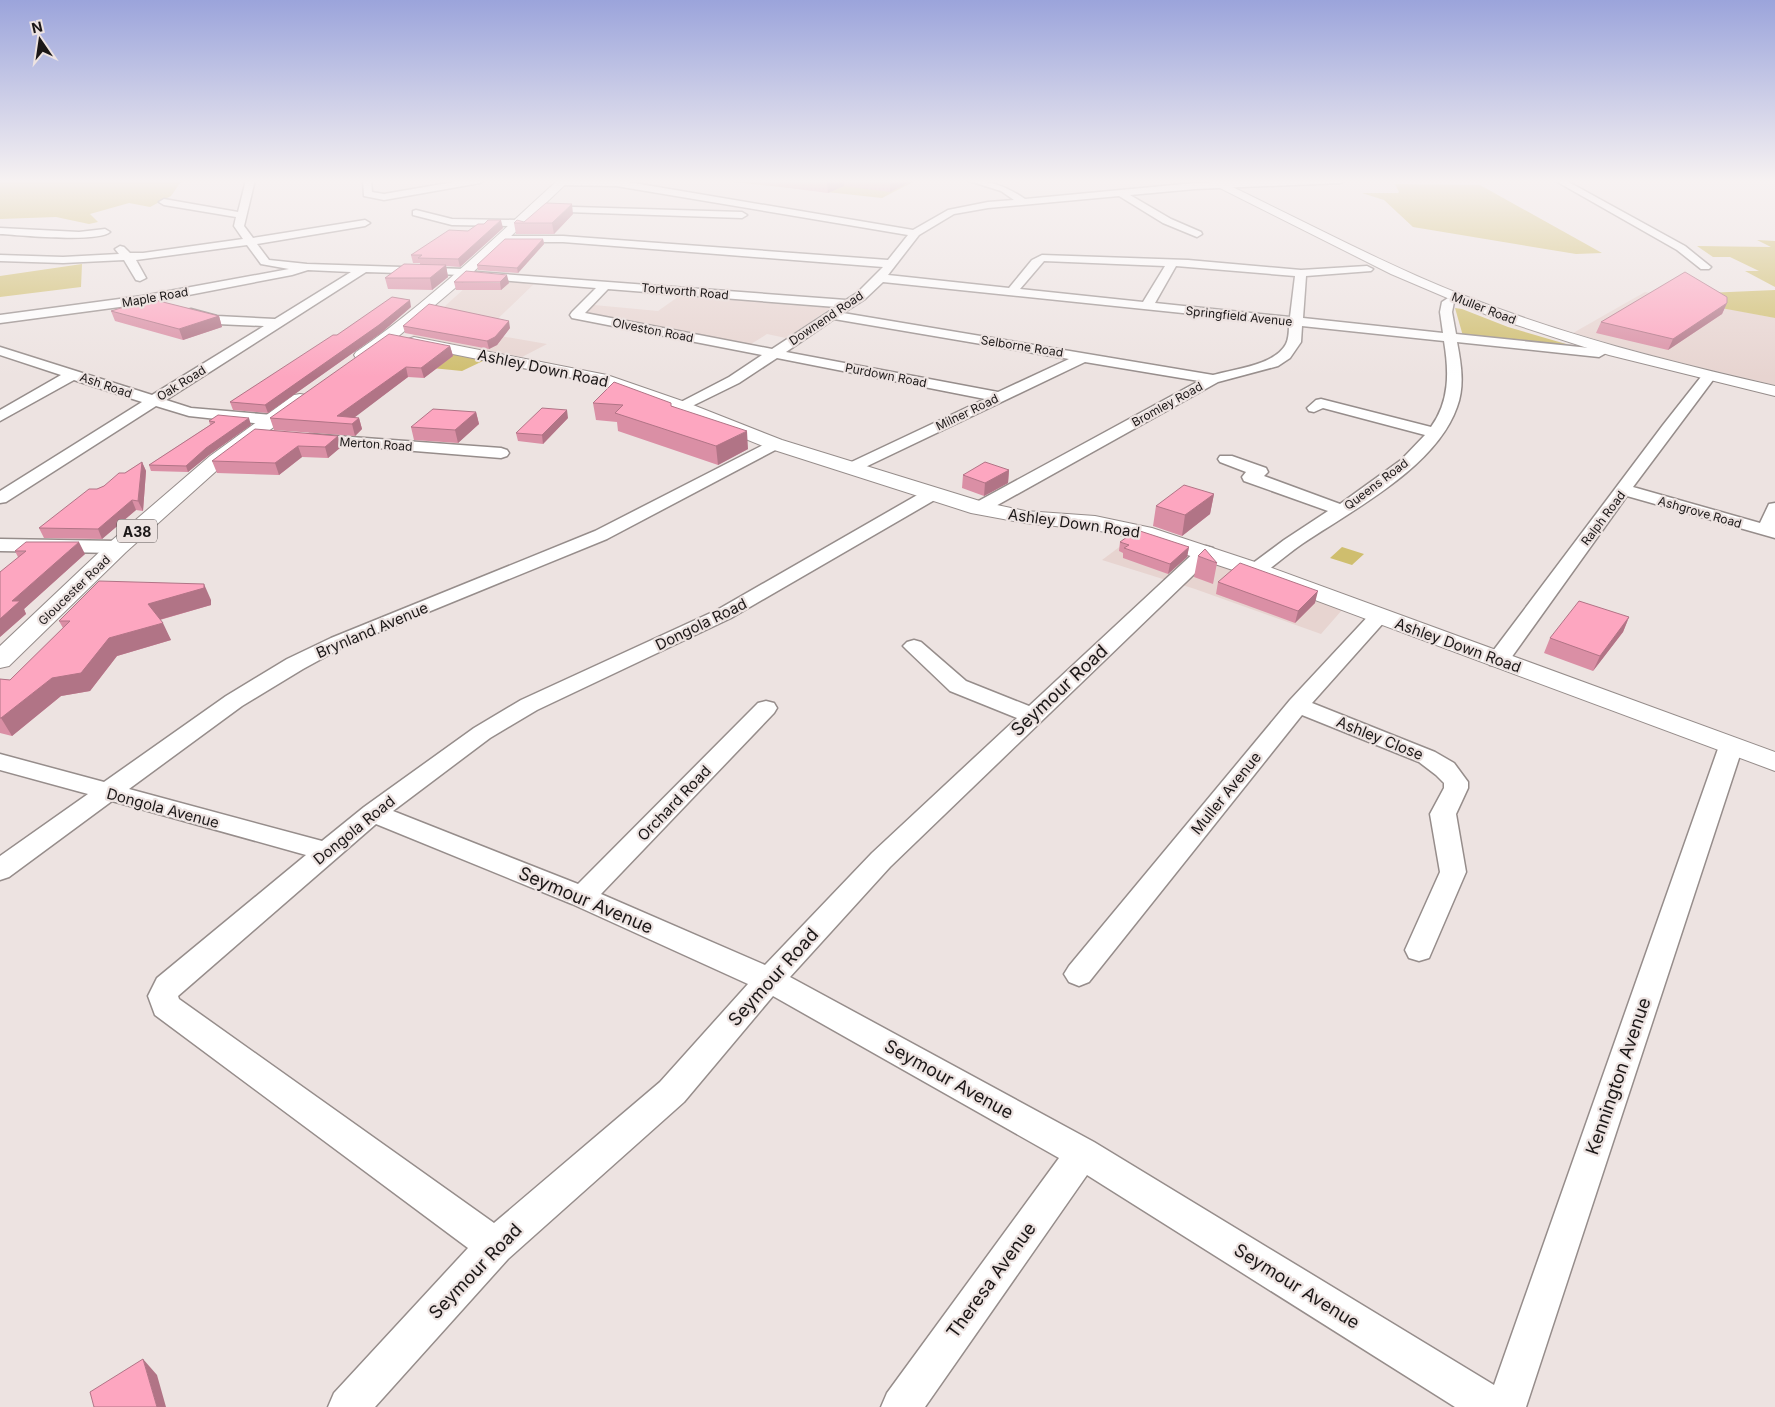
<svg xmlns="http://www.w3.org/2000/svg" width="1775" height="1407" font-family="Inter,sans-serif">
  <rect width="100%" height="100%" fill="#ede3e1"/>
  <path fill="#e7d4d0" d="M477,277L537,281L483,333L547,344L522,357L412,336Z
    M1645,292L1775,318V385L1662,358L1573,333Z
    M682,294L834,306L786,338L767,334L751,344L587,313L594,305L658,311Z
    M1134,536L1222,565L1342,610L1321,634L1195,589L1102,560Z"/>
  <path fill="#cfbe6e" d="M0,180H186L180,183L171,196L150,207L129,203L90,214L98,222L89,224L56,217L0,219Z
    M715,180H917L882,198Z
    M1395,184L1480,185L1602,253L1576,254L1413,227L1384,200L1362,193H1398L1399,192Z
    M1757,240L1775,241V287L1745,271H1759L1730,257H1713L1697,246L1771,247Z
    M82,264L81,287L0,297V276Z
    M1775,290V318L1705,305L1684,294Z
    M1455,308L1462,309L1508,327L1566,344L1564,346L1463,336Z
    M447,353L485,360L462,371L432,368Z
    M1342,547L1364,554L1352,565L1330,558Z"/>
  <g fill="none" stroke-linecap="round" stroke-linejoin="round">
    <g stroke="#968d8b" stroke-width="3">
      <path id="minor" d="M246,180H255L244,226L253,238L365,220L370,223L365,226L257,244L269,260L307,264L465,269L471,272L465,275L366,272L166,400L191,408L273,415L278,417L281,420L278,423L273,425L189,416L156,406L6,502L0,503V491L142,402L74,380L0,421V410L61,375L0,355V347L152,395L264,326L217,324L187,316L185,313L187,310L191,309L217,316L275,319L351,272L308,270L292,275L142,304L0,323V315L142,296L289,269L261,264L247,245L136,260L146,278L140,281L136,280L124,260L63,263L0,261V255L63,257L119,254L115,249L120,246L124,247L130,253H143L243,239L234,226L236,217L164,205L159,202L164,199L238,212Z
        M363,180H371L372,192L384,194L465,180H484L480,183L384,200L364,196Z
        M562,180H616L913,230L948,210L988,202L1014,200L1001,191L966,180C989,180 1006,186 1025,199L1195,183L1273,180H1345L1341,183L1195,189L1130,195L1171,219L1201,232L1202,234L1197,237L1163,223L1119,196L988,208L954,214L919,235L888,275L1009,288L1032,260L1042,255L1188,260L1301,270L1367,266L1373,269L1371,271L1306,276L1303,318L1443,333L1440,312L1442,302L1448,298L1454,302L1452,312L1456,334L1599,349L1606,353L1599,357L1457,342C1461,363 1465,386 1457,407C1436,467 1354,509 1302,544C1289,553 1276,564 1263,574L1256,576L1249,574L1246,570L1249,566L1284,540L1328,511L1244,481L1242,477L1246,472L1220,462L1218,459L1220,456H1232L1266,468L1268,472L1264,476L1340,504L1401,460L1425,435L1323,408L1314,412L1309,411L1307,408L1316,400L1321,399L1431,427C1450,401 1449,371 1444,341L1302,326L1301,342L1290,358L1278,366L1218,382L985,512L979,513L973,512L970,508L973,504L1199,381L1085,362L857,471H845L843,468L845,465L985,399L777,358L739,383L682,411L677,410L675,407L677,404L729,377L762,355L572,318L570,315L572,312L596,288L476,278L470,275L476,272L846,300L857,293L883,267L563,242H500L495,239L500,236H563L888,260L908,235L616,186L559,185L557,183ZM1044,261L1165,266L1143,302L1020,289ZM1176,266L1295,276L1290,317L1155,303ZM883,282L1289,324C1289,330 1289,338 1286,344C1275,365 1235,369 1213,375L843,313L865,299ZM608,289L836,307L772,349L585,313ZM834,319L1069,359L998,392L786,352Z
        M1554,180H1565L1685,246L1711,267L1709,269H1701L1677,250Z
        M541,206L742,212L747,215L742,218L538,211V207Z
        M416,210L452,219L517,220L522,223L517,226L452,225L413,215V211Z
        M0,228L79,232L105,229L110,232C98,243 20,235 0,234Z
        M1709,372L1716,376L1633,487L1760,523L1769,504L1775,503V538L1627,496L1506,665L1498,666L1490,665L1487,660L1490,655L1663,425L1704,373Z
        M310,434L501,448L507,450L509,453L507,456L501,458L304,442L302,439L304,436Z
        M775,439L781,441L783,444L781,447L607,539L345,646L303,669L242,706L129,789L322,841L364,807L474,728L521,700L717,610L926,490L932,489L938,490L941,494L938,498L731,618L537,710L490,738L393,811L578,884L758,703L766,701L774,703L777,708L774,713L601,894L765,965L872,853L1017,718L950,691L907,650L903,646L907,642L914,640L921,642L966,681L1029,706L1199,548L1206,546L1213,548L1215,552L1213,556L890,867L790,977L1094,1142L1494,1385L1719,746L1723,741L1731,739L1739,741L1743,746L1526,1407H1455L1087,1175L925,1407H881L887,1393L1059,1158L773,996L684,1102L508,1259L375,1407H328L334,1393L468,1248L155,1015L148,996L157,978L306,855L112,801L9,877L0,880V856L88,794L0,770V754L104,782L226,696L287,659L331,638L595,531ZM376,824L572,904L748,984L660,1082L494,1223L179,999L178,996Z
        M0,539L118,541L125,543L127,547L125,551L118,553L0,551Z
        M1379,610L1386,612L1389,616L1386,620L1312,703L1435,752L1454,763L1468,782V788L1456,814L1466,872L1429,958L1419,961L1409,958L1405,950L1440,872L1430,814L1444,788V783L1436,775L1419,762L1302,715L1089,982L1079,986L1069,982L1064,974L1069,966L1290,700L1372,612Z"/>
    </g>
    <g stroke="#968d8b" stroke-width="2">
      <path id="secondary" d="M1204,180H1218C1300,219 1381,263 1465,296C1566,336 1670,362 1775,386V396L1609,355L1492,317L1391,274Z
        M414,337L607,375L688,403L782,440L983,502L1025,511L1095,516L1152,528L1264,565L1775,752V771L1248,575L1139,539L1095,530L1025,523L971,513L768,448L676,411L597,383L408,345L406,342L408,339Z"/>
    </g>
    <g stroke="#968d8b" stroke-width="2">
      <path id="primary" d="M558,180H570L468,277L394,340L368,358H356L354,355L356,352C429,302 493,239 558,180Z
        M300,394L306,395L309,399L306,403L224,464L126,552L9,666L0,668V646L110,542L210,456L294,395Z"/>
    </g>
    <use href="#minor" fill="#fff" fill-rule="evenodd"/>
    <use href="#secondary" fill="#fff" fill-rule="evenodd"/>
    <use href="#primary" fill="#fff" fill-rule="evenodd"/>
  </g>
  <path fill="#da8fa5" d="M729,180H915L890,192L844,186L828,193Z
    M573,214L554,234H516L514,223L524,222Z
    M503,228L460,267L446,266L448,277L432,290L388,289L385,278L420,265V263H413L411,255L468,231Z
    M543,239L544,244L518,273L478,270L477,265Z
    M454,282L509,283L501,290H456Z
    M1727,303L1722,314L1668,350L1596,333L1601,322Z
    M411,307L381,333L268,413L233,410L230,402L337,335Z
    M111,311L219,316L222,327L183,340L115,321Z
    M403,326L510,328L497,345L489,349L405,333Z
    M450,346L453,356L424,378L408,377L354,417L359,418L362,429L355,436L274,430L270,418Z
    M593,403L672,406L748,449L718,465L618,431L617,422L596,420Z
    M476,412L479,424L458,443L414,440L411,427Z
    M568,418L543,444L518,441L516,433Z
    M209,421L251,425L209,455L188,472L151,471L149,465L210,425Z
    M338,436L341,447L328,458L302,457L279,475L217,473L212,461Z
    M142,462L146,471L143,511L136,510L102,539L44,538L39,528L97,489L104,486L125,473Z
    M1009,470L1008,483L984,496L962,488L963,475Z
    M1214,494L1210,514L1182,536L1153,526L1156,506Z
    M1120,542L1189,547L1187,557L1168,574L1123,558V553L1119,551Z
    M15,551L85,554L24,609L26,614L0,637L18,557Z
    M1198,556L1217,563L1213,584L1194,577Z
    M1218,582L1315,603L1295,623L1216,594Z
    M211,600V605L160,620L171,640L117,656L90,691L61,696L12,736L0,733V679L10,680L63,628L59,621Z
    M1629,617L1623,632L1593,671L1544,653L1550,638Z"/>
  <path fill="#b17486" d="M830,180H844V186L828,193L827,181Z
    M890,180H915L890,192Z
    M572,204L573,214L554,234L552,223Z
    M501,220L503,228L460,267L458,259Z
    M543,239L544,244L518,273L517,268Z
    M446,265L448,277L432,290L430,278Z
    M507,275L509,283L501,290L500,282Z
    M410,300L411,307L381,333L268,413L265,405Z
    M1727,303L1722,314L1668,350L1673,339Z
    M219,316L222,327L183,340L179,329Z
    M509,321L510,328L497,345L489,349L487,341Z
    M450,346L453,356L424,378L421,368Z
    M406,367L408,377L346,424L337,416Z
    M567,410L568,418L543,444L542,435Z
    M476,412L479,424L458,443L455,430Z
    M249,418L251,425L209,455L188,472L186,466L206,448Z
    M359,418L362,429L355,436L352,424Z
    M747,431L748,449L718,465L716,446Z
    M338,436L341,447L328,458L325,447Z
    M298,446L302,457L279,475L275,463Z
    M142,462L146,471L143,511L138,501Z
    M1009,470L1008,483L984,496L985,483Z
    M1214,494L1210,514L1182,536L1185,515Z
    M132,500L136,510L102,539L98,529Z
    M79,542L85,554L24,609L26,614L0,637V619L12,601Z
    M1189,547L1187,557L1168,574L1170,564Z
    M204,584L211,600V605L155,621L148,604Z
    M1318,591L1315,603L1295,623L1298,611Z
    M1629,617L1623,632L1593,671L1600,656Z
    M163,623L171,640L117,656L90,691L61,696L12,736L1,718L52,678L109,638Z
    M143,1359L157,1375L166,1407H157Z"/>
  <path fill="#fda6c0" stroke="#b17486" d="M546,203L572,204L552,223H514L517,220L524,222Z
    M488,220H501L458,259L418,258L422,255H411L449,230L468,231L478,224H484Z
    M505,239H543L517,268L477,265Z
    M404,264L446,265L430,278H385Z
    M466,271L507,275L500,282H454Z
    M1685,272L1727,297V303L1673,339L1601,322Z
    M392,297L410,300L379,325L265,405L230,402L333,335H337Z
    M151,299L219,316L179,329L111,311Z
    M429,304L509,321L495,337L487,341L403,326Z
    M389,334L450,346L421,368L406,367L337,416L359,418L352,424L270,418Z
    M614,382L671,403V406L747,431L716,446L615,413L623,405L593,403Z
    M542,408L567,410L542,435L516,433Z
    M433,409L476,412L455,430L411,427Z
    M218,415L249,418L206,448L186,466L149,465L215,422L209,421Z
    M255,429L338,436L325,447L298,446L275,463L212,461Z
    M142,462L138,501L132,500L98,529L39,528L89,489H97L104,486L119,473H125Z
    M985,462L1009,470L985,483L963,475Z
    M1184,485L1214,494L1185,515L1156,506Z
    M1133,530L1140,531L1189,547L1170,564L1124,548L1129,545L1120,542L1131,534Z
    M26,542H79L12,601H20L0,619V572L26,551H15Z
    M1205,549L1217,563L1198,556Z
    M1240,563L1318,591L1298,611L1218,582Z
    M99,581L204,584V588L148,604L163,623L109,638L81,673L52,678L1,718H0V679L10,680L70,621H59Z
    M1579,601L1629,617L1600,656L1550,638Z
    M143,1359L157,1407H94L90,1392Z"/>
  <linearGradient id="sky" x2="0" y2="1"><stop stop-color="#9ba4db"/><stop offset="0.48" stop-color="#f7f2f2"/><stop offset="1" stop-color="#f7f2f2" stop-opacity="0"/></linearGradient>
  <rect width="1775" height="377" fill="url(#sky)"/>
  <g text-anchor="middle" dominant-baseline="central" stroke-width="4.5" stroke-linejoin="round" paint-order="stroke">
    <g font-size="12" fill="#1b1717" stroke="#ede3e1">
      <text transform="translate(685 291) rotate(5)">Tortworth Road</text>
      <text transform="translate(155 297) rotate(-10)">Maple Road</text>
      <text transform="translate(1484 308) rotate(21)">Muller Road</text>
      <text transform="translate(1239 316) rotate(6)">Springfield Avenue</text>
      <text transform="translate(826 318) rotate(-34)">Downend Road</text>
      <text transform="translate(653 330) rotate(11)">Olveston Road</text>
      <text transform="translate(1022 346) rotate(9)">Selborne Road</text>
      <text transform="translate(886 375) rotate(11)">Purdown Road</text>
      <text transform="translate(181 383) rotate(-32)">Oak Road</text>
      <text transform="translate(106 385) rotate(19)">Ash Road</text>
      <text transform="translate(1167 404) rotate(-29)">Bromley Road</text>
      <text transform="translate(967 412) rotate(-26)">Milner Road</text>
      <text transform="translate(376 444) rotate(4)">Merton Road</text>
      <text transform="translate(1376 484) rotate(-37)">Queens Road</text>
      <text transform="translate(1700 512) rotate(16)">Ashgrove Road</text>
      <text transform="translate(1603 518) rotate(-53)">Ralph Road</text>
      <text transform="translate(74 590) rotate(-44)">Gloucester Road</text>
    </g>
    <rect fill="#ede3e1" stroke="#5a5454" stroke-width="1" x="117" y="519.5" width="40" height="23" rx="4"/>
    <g font-size="14" font-weight="bold" fill="#1b1717">
      <text x="137" y="531">A38</text>
    </g>
    <g font-size="15" fill="#1b1717" stroke="#ede3e1">
      <text transform="translate(543 368) rotate(12)">Ashley Down Road</text>
      <text transform="translate(1074 523) rotate(8)">Ashley Down Road</text>
      <text transform="translate(701 624) rotate(-26)">Dongola Road</text>
      <text transform="translate(372 630) rotate(-23)">Brynland Avenue</text>
      <text transform="translate(1458 645) rotate(20)">Ashley Down Road</text>
      <text transform="translate(1380 738) rotate(22)">Ashley Close</text>
      <text transform="translate(1226 793) rotate(-51)">Muller Avenue</text>
      <text transform="translate(674 803) rotate(-46)">Orchard Road</text>
      <text transform="translate(163 808) rotate(15)">Dongola Avenue</text>
      <text transform="translate(354 830) rotate(-39)">Dongola Road</text>
    </g>
    <g font-size="18" fill="#1b1717" stroke="#ede3e1">
      <text transform="translate(1059 690) rotate(-43)">Seymour Road</text>
      <text transform="translate(586 900) rotate(23)">Seymour Avenue</text>
      <text transform="translate(773 977) rotate(-48)">Seymour Road</text>
      <text transform="translate(1618 1076) rotate(-71)">Kennington Avenue</text>
      <text transform="translate(949 1079) rotate(29)">Seymour Avenue</text>
      <text transform="translate(475 1271) rotate(-46)">Seymour Road</text>
      <text transform="translate(991 1280) rotate(-54)">Theresa Avenue</text>
      <text transform="translate(1297 1286) rotate(32)">Seymour Avenue</text>
    </g>
  </g>
  <g transform="translate(40 40) rotate(347)" stroke="#ede3e1" stroke-width="4" paint-order="stroke">
  <path d="M0-4L9 19L0 12L-9 19Z" fill="#1b1717"/>
  <text y="-8" font-size="14" font-weight="bold" text-anchor="middle" fill="#1b1717">N</text>
  </g>
</svg>
